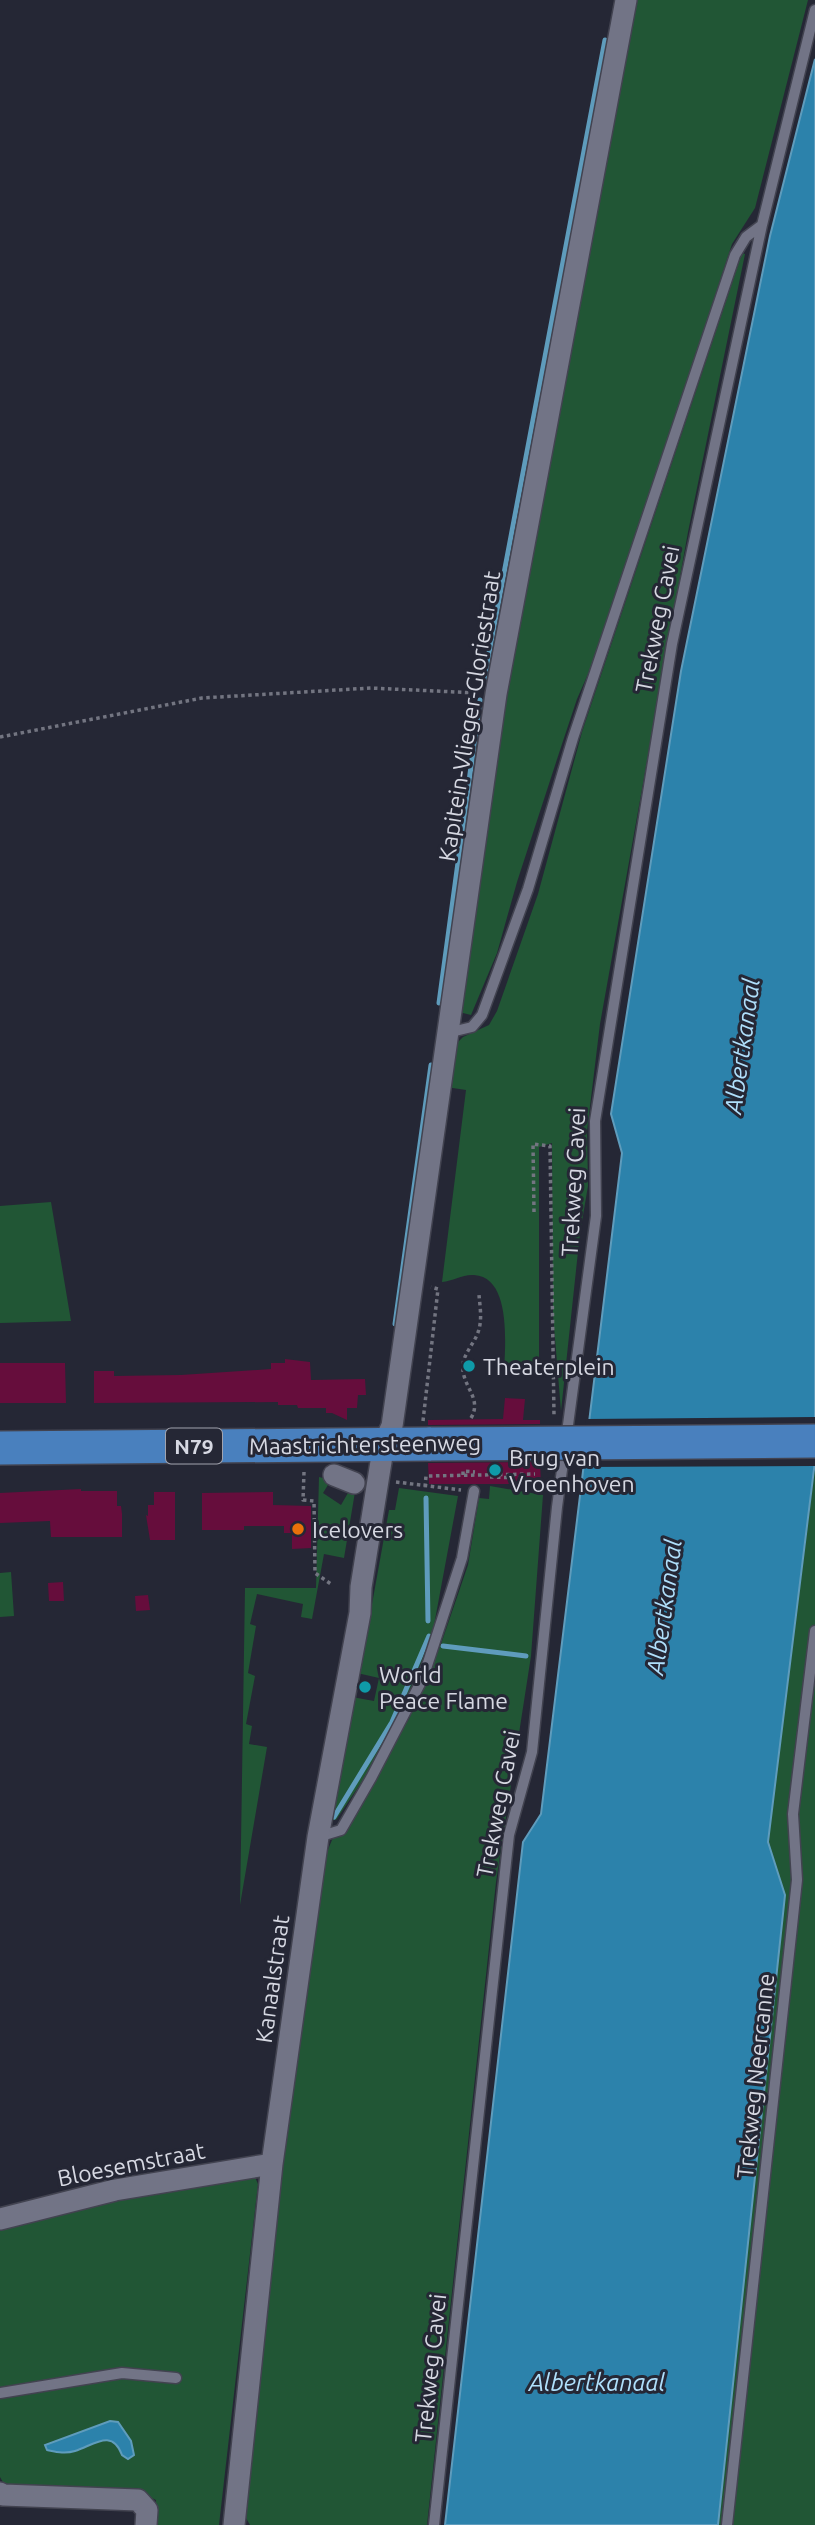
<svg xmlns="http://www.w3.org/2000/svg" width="815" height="2525" font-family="Ubuntu,sans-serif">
  <rect width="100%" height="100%" fill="#252735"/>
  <path fill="#215635" d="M633,0H808L755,208L732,244L599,649L577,699L562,744L517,882L497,953L471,1015L455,1011L504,668Z
    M742,253L745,254L688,532L600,1024L587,1131L588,1186L580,1233L561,1411L553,1314L552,1143L539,1147V1372L536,1375L521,1367L504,1373C505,1347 512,1277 474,1275C463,1274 453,1281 442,1282L466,1090L446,1087L454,1046L463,1037L489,1025L497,1011L538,894L582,732Z
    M51,1202L71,1321L0,1323V1206Z
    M815,1466V2525H718L785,1895L768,1842Z
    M319,1477L331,1480L323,1493L341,1505L352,1486H356L344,1558L324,1554L312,1619L301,1617L303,1604L257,1594L250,1624L256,1626L248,1673L255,1676L246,1724L252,1726L249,1744L267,1747L240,1905L245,1588H316Z
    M490,1486L543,1495L531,1656L496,1882L427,2525H250L241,2509L250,2398L322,1864L332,1840L343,1821L409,1719L441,1644L468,1565L479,1498L489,1499Z
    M399,1488L458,1496L432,1636L396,1723L369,1771L336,1820H331L352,1697L374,1701L379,1678L357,1673L361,1665L389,1510H395Z
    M11,1572L14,1616L0,1617V1573Z
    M236,2171L253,2173L258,2184L219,2525H156V2500L138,2492L5,2486L0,2477V2225Z"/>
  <path fill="#2c82ab" stroke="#5f9cbc" stroke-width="2" d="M815,59V1461L768,1842L785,1895L718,2525H445L523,1842L541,1814L622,1153L611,1114L681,671L770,236Z
    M110,2421L118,2422L131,2441L134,2455L128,2459L122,2455C112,2428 94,2445 75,2451C65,2454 57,2452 47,2450L45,2445Z"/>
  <path fill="#252735" d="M815,1417V1466L580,1467L586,1419Z"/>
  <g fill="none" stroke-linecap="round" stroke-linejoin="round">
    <path stroke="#5f9cbc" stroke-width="5" d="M484,679L605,40
      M439,1003L480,700
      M395,1324L431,1065
      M426,1498L428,1621
      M443,1646L526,1656
      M334,1817L392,1722L429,1636"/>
  </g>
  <path fill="#660d3c" d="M285,1359L310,1362L311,1380L365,1379L366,1395H358L357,1408H347V1420L332,1413H326V1408H298L297,1405H278V1402L94,1403V1371H114V1376L181,1375L271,1369V1363H285Z
    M0,1363H65L66,1403H0Z
    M505,1398L525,1399L523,1420H540V1424L428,1425V1420L503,1419Z
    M540,1462L541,1484H429L428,1463Z
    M81,1489V1491H117V1506H121L122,1514V1537H51L50,1521L0,1523V1493Z
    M154,1492H175V1540H150L146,1515L148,1516V1505H154Z
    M273,1492V1505L311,1506V1548L292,1549V1533H284V1526H244V1530H202V1493Z
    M63,1582L64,1601H49L48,1583Z
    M148,1595L150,1610L136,1611L135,1596Z"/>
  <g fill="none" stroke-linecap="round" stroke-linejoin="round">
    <g stroke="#424350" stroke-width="13">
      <path id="lane" d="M447,1033L472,1027L482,1015L528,889L573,738L735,255L746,237L762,225
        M318,1837L341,1830L371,1778L423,1678L462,1558L474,1491
        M0,2393L122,2373L176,2378
        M434,2525L509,1835L532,1752L557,1507L596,1216L595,1121L672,644L762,225L815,10
        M727,2525L797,1880L793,1814L815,1631"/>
    </g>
    <g stroke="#424350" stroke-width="24">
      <path id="street" d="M334,1475L354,1483
        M0,2219L115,2190L272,2164
        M0,2493L3,2495L138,2500L147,2510L146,2525
        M234,2525L272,2164L318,1837L360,1613L361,1587L384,1443L392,1426L496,694L626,0"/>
    </g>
    <g stroke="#424350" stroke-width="36">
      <path id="primary" d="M0,1448L431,1444"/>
    </g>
    <path stroke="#737581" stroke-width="3.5" stroke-dasharray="3.5 3.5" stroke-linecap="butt" d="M0,737L202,698L371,688L477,693
      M534,1212L533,1144L550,1146L554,1416
      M471,1418C483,1398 461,1386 463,1365C464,1352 476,1342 479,1329C482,1319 480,1306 479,1295
      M423,1421L438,1289L431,1287
      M304,1472L303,1500L314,1501L315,1573L331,1584
      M463,1475V1471L475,1472
      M490,1477L522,1478
      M396,1482L461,1490
      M425,1487L426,1476L535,1474"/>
    <use href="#lane" stroke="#727486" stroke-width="10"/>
    <use href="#street" stroke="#727486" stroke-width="21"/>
    <use href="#primary" stroke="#4980be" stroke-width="33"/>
    <g stroke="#424350" stroke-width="36" stroke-linecap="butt">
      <path id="primary-bridge" d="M431,1444L815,1441"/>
    </g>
    <use href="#primary-bridge" stroke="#4980be" stroke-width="33"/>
  </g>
  <g fill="#0f9aa8" stroke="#252735" stroke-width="2.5">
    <circle cx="469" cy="1366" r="7"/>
    <circle cx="495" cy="1470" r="7"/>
    <circle cx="365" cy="1687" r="7"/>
  </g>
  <circle fill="#e8710a" stroke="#252735" stroke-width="2.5" cx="298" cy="1529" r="7"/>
  <g text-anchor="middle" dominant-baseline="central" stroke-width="6" stroke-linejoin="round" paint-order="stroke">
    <rect fill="#252735" stroke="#a1a3ae" stroke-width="2" x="166" y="1428.5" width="56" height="35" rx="5"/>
    <g font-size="21" font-weight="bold" fill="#d6d8e2">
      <text x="194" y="1446">N79</text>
    </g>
    <g font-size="23" fill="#d6d8e2" stroke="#252735">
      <text transform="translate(657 619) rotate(-79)">Trekweg Cavei</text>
      <text transform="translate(469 716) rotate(-81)">Kapitein-Vlieger-Gloriestraat</text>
      <text transform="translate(573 1182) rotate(-87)">Trekweg Cavei</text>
      <text transform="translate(365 1444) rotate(-1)">Maastrichtersteenweg</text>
      <text transform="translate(498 1804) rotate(-79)">Trekweg Cavei</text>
      <text transform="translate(272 1979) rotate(-82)">Kanaalstraat</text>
      <text transform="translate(755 2076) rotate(-84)">Trekweg Neercanne</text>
      <text transform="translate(131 2164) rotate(-11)">Bloesemstraat</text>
      <text transform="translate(430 2368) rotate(-84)">Trekweg Cavei</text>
    </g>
    <g font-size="23" fill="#d6d8e2" stroke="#252735" text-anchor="start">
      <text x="483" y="1366">Theaterplein</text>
      <text x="509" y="1457">Brug van<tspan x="509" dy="26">Vroenhoven</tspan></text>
      <text x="312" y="1529">Icelovers</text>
      <text x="379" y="1674">World<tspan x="379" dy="26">Peace Flame</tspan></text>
    </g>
    <g font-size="24" font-style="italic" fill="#afdffb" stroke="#252735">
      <text transform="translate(742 1046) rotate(-82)">Albertkanaal</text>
      <text transform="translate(664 1607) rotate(-82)">Albertkanaal</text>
      <text x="597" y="2382">Albertkanaal</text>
    </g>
  </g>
</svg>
